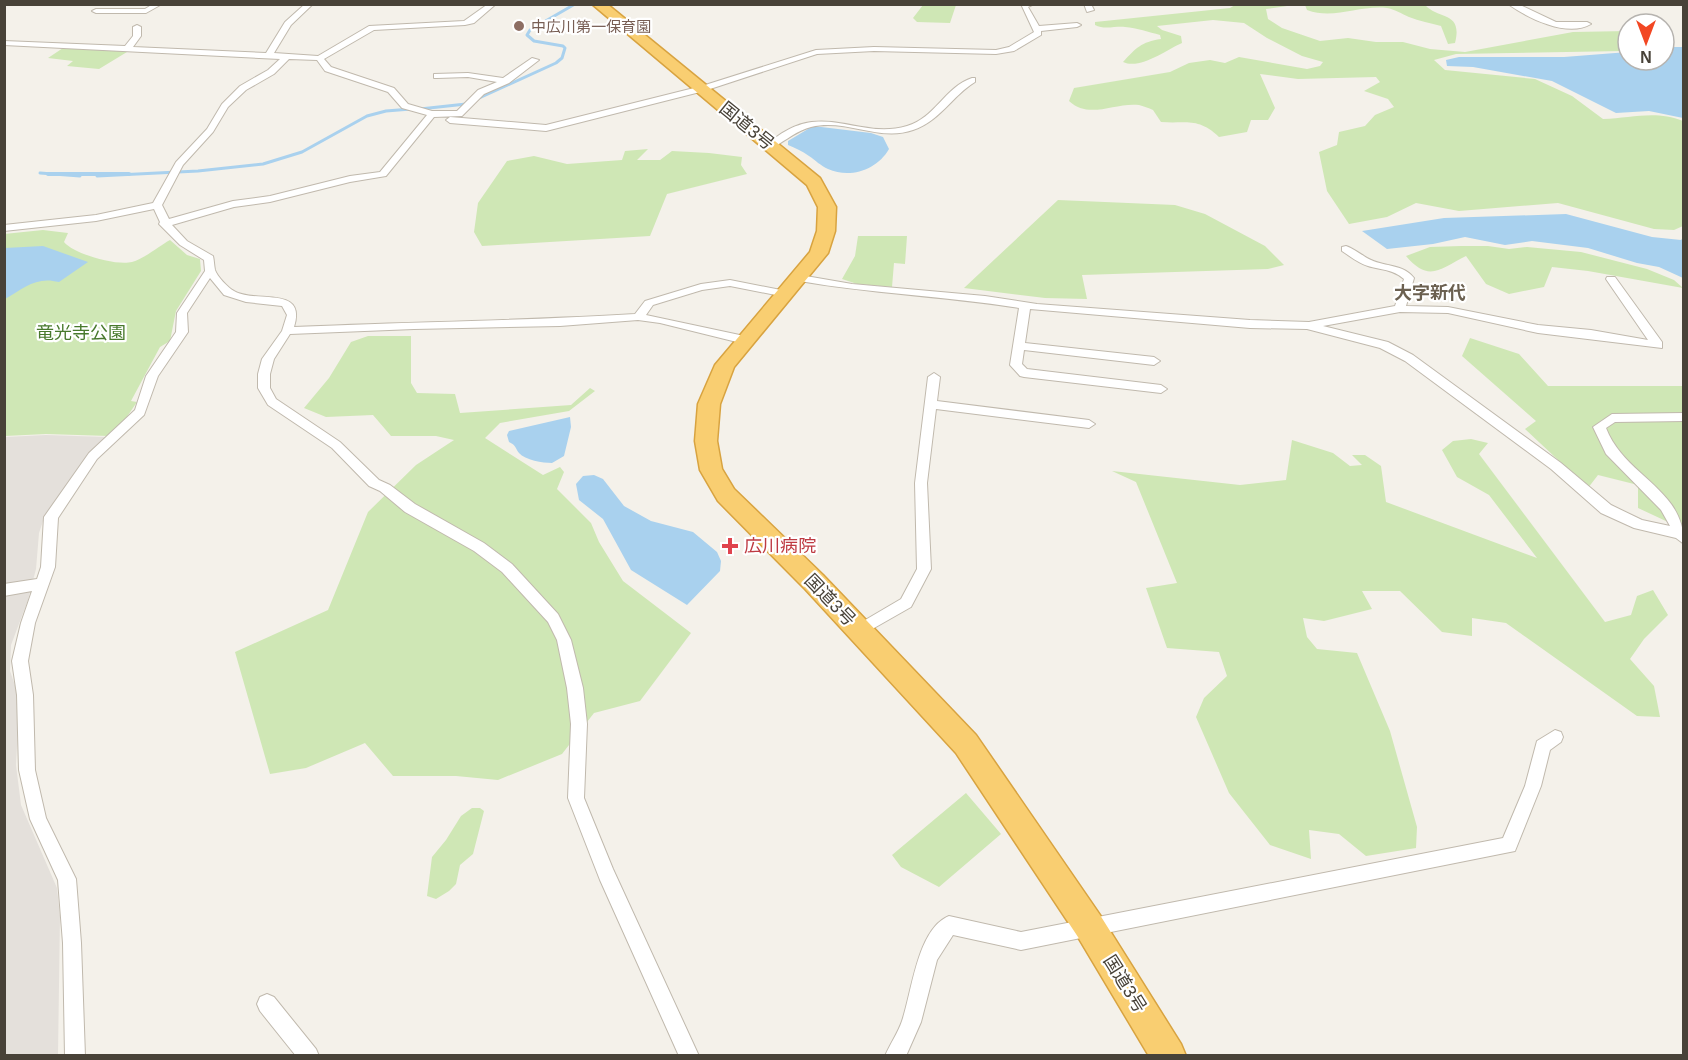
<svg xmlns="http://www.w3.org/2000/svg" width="1688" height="1060" font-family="Helvetica,'Noto Sans JP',sans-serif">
  <rect width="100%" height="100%" fill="#f4f1ea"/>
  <path fill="#e4e0db" d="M46,435L107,437L90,454L44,518L39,533L36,569L28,600L11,645L10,671L18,694L19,710L16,765L21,805L57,888L60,916L58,1055L5,1056V437Z"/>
  <path fill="#cfe7b5" d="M923,5H956L950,23L917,22L913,18Z
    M1235,5H1294L1266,9L1268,19L1282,28L1320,41L1348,38L1376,42H1403L1430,49L1465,52L1573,32L1628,31V50L1624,51L1456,54L1434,60L1445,70L1535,79L1572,96L1603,119C1632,118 1656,110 1683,121V226L1674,230L1654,229L1558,203L1459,211L1416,203L1387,217L1349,224L1327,191L1319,152L1337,145L1339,132L1365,126L1375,115L1394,107L1388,99L1364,91L1380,82L1376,77L1298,79L1260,74L1275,108L1268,120H1251L1247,132L1219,137C1198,117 1186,124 1161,122L1153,110C1149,108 1143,106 1139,105C1115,102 1089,120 1069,101L1074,88L1170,72L1189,63L1210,60L1225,63L1239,57L1307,69L1320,66L1323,62L1302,56L1267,38L1244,23L1213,20L1157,26L1162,30L1181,36L1182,43C1166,50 1140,70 1123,62C1136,48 1141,42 1161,39L1160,35C1149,32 1137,28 1125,27C1115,26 1104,30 1095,25V22L1230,8Z
    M1305,5H1425C1439,20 1463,11 1455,43L1448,44L1441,26C1431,23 1419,21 1409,17C1402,14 1394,9 1387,8C1359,5 1334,20 1307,10Z
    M63,48L126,51L127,52L99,69L67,66L73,61L48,58Z
    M648,149L637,160H660L672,151L709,153L742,157L741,165L747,174L667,194L650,236L482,246L474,232L478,203L507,161L534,156L567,164L622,160L625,151Z
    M1058,200L1175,205L1205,214L1265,246L1284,265L1268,269L1082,275L1087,299L1045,298L964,288Z
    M43,230L68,233L64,242C74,254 116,266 132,262C144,259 159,246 170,240L187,255L200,259L201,271L176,311L170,341L160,347L131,401L137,402L122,424L109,436L46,434L5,436L4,234Z
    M858,236H907L905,264L894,263L892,287L857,284L842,279L855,256Z
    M1461,246H1488L1509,249L1527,247L1581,252L1647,269L1674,280L1683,288L1588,271L1552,267L1544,287L1509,294L1486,284L1466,256C1440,269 1429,283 1406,256L1430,247Z
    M368,336H411V383L417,393L455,394L460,413L571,405L590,388L595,391L569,411L500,423L485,438L543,475L560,467L564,472L557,489L591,523L599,542L623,581L691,633L640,701L594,713L562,754L498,780L456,776H393L365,743L306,768L270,774L235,652L328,610L368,512L416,465L454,440L436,436H391L373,415L326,417L304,408L329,378L351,342Z
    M1470,338L1519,354L1548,386H1683V529L1638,508V485L1598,475L1588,488L1525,429L1536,421L1462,356Z
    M1471,439L1488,443L1479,454L1605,622L1631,615L1637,596L1653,590L1668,615L1644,639L1630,659L1654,686L1660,717L1637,716L1506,623L1472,618V636L1442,632L1400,591H1362L1372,609L1324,621L1303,618L1307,637L1317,649L1357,653L1390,731L1417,827L1416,848L1366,856L1339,834L1309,830L1311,859L1270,845L1229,793L1196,717L1204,698L1227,676L1219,652L1167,648L1146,588L1177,583L1136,482L1112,471L1240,485L1286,480L1292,440L1333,453L1350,466L1362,465L1352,455H1365L1381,466L1386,502L1537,558L1489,495L1457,477L1442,450L1453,441Z
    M966,793L1001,834L939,887L901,867L892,855Z
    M472,808H480L484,811L473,854L460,865L456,884L449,891L436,899L427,896L432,857L446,840L461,816Z"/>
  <path fill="#a9d1ee" d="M1664,47H1683V118L1649,111L1616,113L1552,81L1473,67L1447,66L1446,60L1459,57H1564L1628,52V60H1664Z
    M813,126L871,133L883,137L889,149C877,170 850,179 828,169C821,166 815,160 809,156C802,151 795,148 788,145V141Z
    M1566,214L1652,237L1681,240L1683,238V278L1659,267L1637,263L1588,248L1532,241L1505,245L1465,237L1433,244L1387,249L1362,231L1444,218Z
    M43,246L88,262L59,282C36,276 24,288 5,299V248Z
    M570,417L571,427L564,456L552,463C543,463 525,460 519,453C515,448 516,445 509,442L507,435L509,431Z
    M594,475L603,479L624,506L651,521L693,532L717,552L721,561L720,571L687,605L631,570L603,519L579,500L576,484L583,476Z"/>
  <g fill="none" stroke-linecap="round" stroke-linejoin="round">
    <path stroke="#a9d1ee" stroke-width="3" d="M420,109L466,104L556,63L562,58L565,48L563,46L534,41L527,35L530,30L575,4
      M40,173L80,176
      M97,176L198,171L263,164L302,152L367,116L386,111L411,109"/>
    <path stroke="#a9d1ee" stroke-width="4" d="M48,174H129"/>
    <g stroke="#c0b9ad" stroke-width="2">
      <path id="street" d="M153,4H162L146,13H96L92,11L96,9H145Z
        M305,4H313L291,25L274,53L318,56L369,26L464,21L488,4H496L474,23L465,25L374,30L324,59L331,67L394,88L408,104L432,111H457L478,90L497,82L468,77L437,78H434V74L468,73L503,78L532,58L539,60L509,83L484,94L462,116L434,117L386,176L350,182L270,202L234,207L172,225L187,241L213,256C214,260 214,265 215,270C217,276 228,288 234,291C257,304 307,285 294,327C407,322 521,321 635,314L645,301L701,284L730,280L786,291L791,294L786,297L730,286L702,290L653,305L646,315L749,337L751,340L745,344L660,323L638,320L560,326L414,329L290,334L274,359L270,374V388L276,399L340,442L379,480L390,485L415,504L484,543L512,564L558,614L571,640L583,688L587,724L584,798L613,869L699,1056H679L600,880L568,798L571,724L567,688L557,640L548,622L502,572L474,551L405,512L380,491L369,486L332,448L268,405L258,388V374L262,359L282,331L287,315L282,306L246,302L224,295L210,278L187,313L188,332L158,376L144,415L97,459L58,518L55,567L35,623L28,661L33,695L35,770L46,818L76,879L81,943L85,1056H65L63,943L58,880L30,819L19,770L17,695L12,661L21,623L32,591L4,596V584L37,579L41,567L44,517L89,453L135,410L146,376L176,332L177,313L205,271L204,260L180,245L159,224L160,222L154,209L96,221L4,231V225L96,215L153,203L176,162L207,129L222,104L240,86L268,70L280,59L4,45V41L125,46L133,36V27L137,25L141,27V36L133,47L266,53L285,22ZM289,59L317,60L325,71L388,92L402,108L427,115L380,172L350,176L270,196L233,201L169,219L162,205L183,165L213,132L228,107L246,90L274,74Z
        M1021,4H1034L1028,7L1039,26L1077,23L1081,25L1077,27L1041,31V35L1014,51L996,54L874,51L817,54L704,91L546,131L450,123L446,120L450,117L546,125L702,86L816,50L874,47L996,50L1009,47L1034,32Z
        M1084,4H1091L1094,10L1087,12Z
        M1508,4H1518L1556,22H1587L1591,24C1567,38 1528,18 1508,4Z
        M972,78H975V82C952,96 940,121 913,130C879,142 845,118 811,127C798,130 786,140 774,147L767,145C820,96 856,141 907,126C935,118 945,87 972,78Z
        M1346,246C1355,249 1362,256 1371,260C1386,267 1403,264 1414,278L1406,306L1448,307L1538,325L1591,330L1648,340L1606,279L1607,277H1615L1662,342V348L1538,333L1448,313L1400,312L1323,326L1388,342L1413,355L1561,463L1611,505L1642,520L1670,526L1661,510L1606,454L1593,427L1612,414L1684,413V421L1615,422L1606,428C1625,477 1684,488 1684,544L1676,538L1634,528L1601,513L1551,469L1405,361L1380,348L1307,329L1250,328L1030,309L1025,343L1154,357L1160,361L1154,365L1024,350L1022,364L1027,369L1161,385L1167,389L1161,393L1024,377L1020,376L1010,365L1019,308C946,296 873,294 800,281L795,278L800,275L852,284L985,296L1037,304L1250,320L1309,322L1395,306L1404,279C1393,269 1380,270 1368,266C1358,263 1350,256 1342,251V247Z
        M934,373L940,377L937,401L1089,420L1095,424L1089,428L936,409L927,483L931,569L911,607L860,636L855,634L853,630L855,626L901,599L917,569L915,483L928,377Z
        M1555,730L1561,732L1563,737L1561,742L1550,750L1541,786L1515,851L1021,950L953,935L937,960L921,1022L906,1056H885C890,1044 898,1033 902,1021C912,993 917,929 949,916L1021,932L1503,838L1525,786L1537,741Z
        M267,994L274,997L316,1049L319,1056H296L260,1011L257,1004L260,997Z"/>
    </g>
    <g stroke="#d8a340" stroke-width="3">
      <path id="highway" d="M592,4H607L820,178L836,207L835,231L828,253L734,367L720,404L717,441L722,469L734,489L823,575L976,735L1100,915L1181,1044L1186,1056H1149L1078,937L956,753L805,589L718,501L700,470L695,441L698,404L715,365L810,252L817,231L818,207L807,185Z"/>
    </g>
    <use href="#street" fill="#fff" fill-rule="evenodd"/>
    <use href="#highway" fill="#f9ce71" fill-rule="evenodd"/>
  </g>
  <circle fill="#8d6e63" stroke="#fff" stroke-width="2" cx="519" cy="26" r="6"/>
  <path fill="#e0444e" stroke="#fff" stroke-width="2" d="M727 537h6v6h6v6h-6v6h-6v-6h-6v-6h6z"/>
  <g text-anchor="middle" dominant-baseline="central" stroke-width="4.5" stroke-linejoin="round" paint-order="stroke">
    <g font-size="15" fill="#785e54" stroke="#fff" text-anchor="start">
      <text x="531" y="26">中広川第一保育園</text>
    </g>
    <g font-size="18" fill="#484238" stroke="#fff">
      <text transform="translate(747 126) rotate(39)">国道3号</text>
      <text transform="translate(830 600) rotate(46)">国道3号</text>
      <text transform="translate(1125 984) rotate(58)">国道3号</text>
    </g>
    <g font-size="18" font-weight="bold" fill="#6b6050" stroke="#fff">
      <text x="1430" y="293">大字新代</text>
    </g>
    <g font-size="18" fill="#48792d" stroke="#fff">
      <text x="81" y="333">竜光寺公園</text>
    </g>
    <g font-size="18" fill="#be3a42" stroke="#fff" text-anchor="start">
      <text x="744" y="546">広川病院</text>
    </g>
  </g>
  <rect width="1688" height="1060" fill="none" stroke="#484238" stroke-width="12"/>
  <g transform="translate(1646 42) rotate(180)"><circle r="28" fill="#ffffff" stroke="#b6b3af" stroke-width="1.5"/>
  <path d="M0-4.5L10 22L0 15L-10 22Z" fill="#f24723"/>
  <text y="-9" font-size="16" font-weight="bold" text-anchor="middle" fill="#484238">N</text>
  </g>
</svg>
